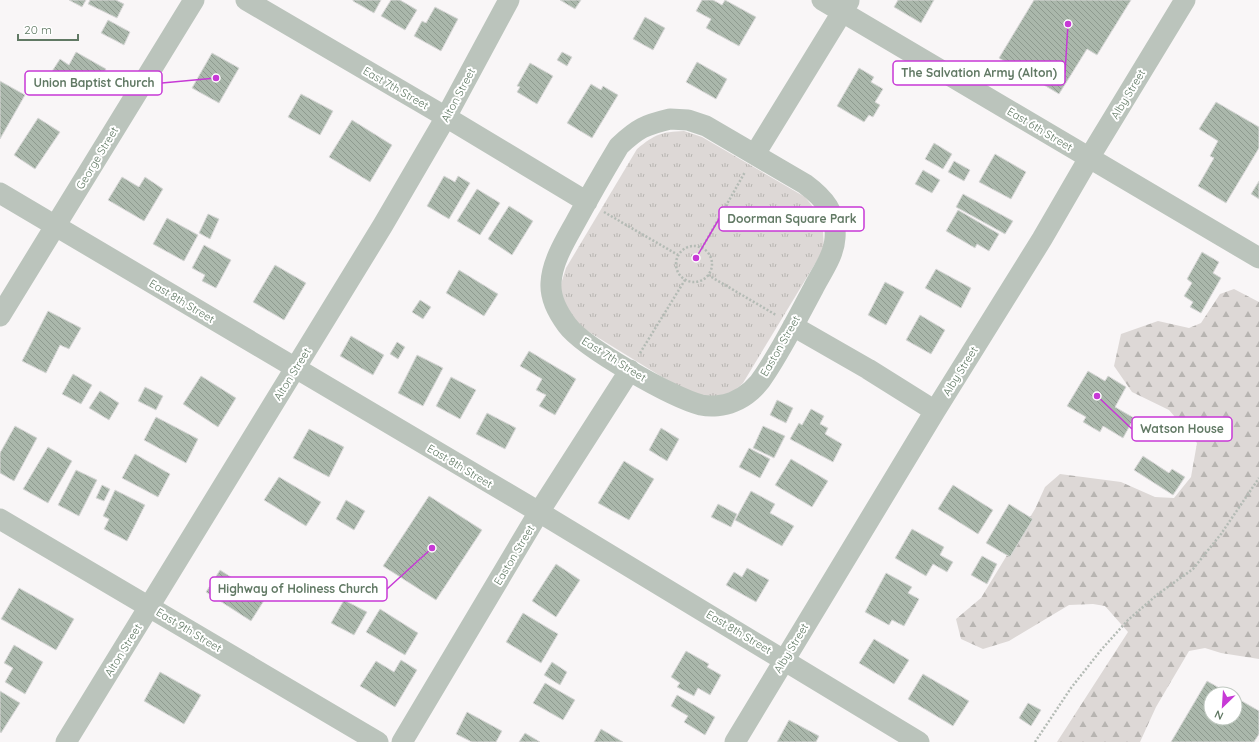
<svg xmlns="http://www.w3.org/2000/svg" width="1259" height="742" font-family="Quicksand,sans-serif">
  <defs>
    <pattern id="forest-firs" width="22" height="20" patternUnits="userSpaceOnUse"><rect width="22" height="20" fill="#ddd8d6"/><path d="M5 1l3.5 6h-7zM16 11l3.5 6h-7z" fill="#b7b4b1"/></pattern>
    <pattern id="park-tufts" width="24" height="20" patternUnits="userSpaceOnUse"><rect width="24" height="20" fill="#ddd8d6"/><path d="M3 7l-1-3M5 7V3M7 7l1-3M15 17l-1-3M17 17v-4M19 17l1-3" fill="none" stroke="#b7b4b1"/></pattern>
    <pattern id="building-back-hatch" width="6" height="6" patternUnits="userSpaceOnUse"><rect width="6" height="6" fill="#aab7ab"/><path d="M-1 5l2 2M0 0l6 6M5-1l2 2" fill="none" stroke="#8e9a8f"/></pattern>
  </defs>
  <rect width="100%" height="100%" fill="#f9f6f7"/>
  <path fill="url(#forest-firs)" d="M1234,289L1259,302V659L1221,653L1205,648L1189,651L1156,707L1140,742H1057L1128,632L1105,606L1093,604L1069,605L1009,641L983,649L961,639L956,619L981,598L1035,509L1045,487L1060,474L1121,482L1155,497L1174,498L1191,477L1197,443L1169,410L1132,392L1114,366L1121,334L1158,321L1189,328L1201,323L1220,294Z"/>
  <path fill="url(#park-tufts)" d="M684,131L702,137L805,197L818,213L823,230L824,249L743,383L732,393L717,398L688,393L576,324L561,298V284L566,268L637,149C655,134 661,132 684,131Z"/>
  <path fill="url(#building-back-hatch)" stroke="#dad9d9" d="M69,0H86L82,7Z
    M90,0H116L124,4L117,18L88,4Z
    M353,0H381L374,13L353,1Z
    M391,0H400L417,10L405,30L381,16Z
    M560,0H581L575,9Z
    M702,0H713L722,5L725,0L756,17L739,46L706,28L711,19L696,11Z
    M898,0H934L921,23L894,7Z
    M1034,0H1131L1097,55L1087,49L1059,94L999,58Z
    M435,7L458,19L441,51L414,36L422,21L426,23Z
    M645,17L665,28L653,50L633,39Z
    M108,20L130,32L124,45L101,33Z
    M76,52L106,69L93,90L78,81L70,93L47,79L60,59L69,65Z
    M562,52L572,57L567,66L557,60Z
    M212,53L239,68L219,103L192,88Z
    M697,62L727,79L716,99L686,82Z
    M530,63L553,76L537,104L517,92L520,87L517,86Z
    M859,68L874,77L871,82L883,89L875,102L880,105L873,117L869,115L864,122L837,106Z
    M0,81L25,95L0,139Z
    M591,84L601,90L603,86L618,95L592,138L567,123Z
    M301,94L333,111L320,135L288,117Z
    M1216,102L1259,127V148L1226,203L1198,186L1214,158L1210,156L1218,141L1199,129Z
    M38,118L60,132L35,169L14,155Z
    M352,120L392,145L370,182L329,157Z
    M934,143L952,154L943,169L925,159Z
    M995,154L1026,172L1011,199L979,182Z
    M954,161L970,170L964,181L948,172Z
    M923,170L940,180L932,193L915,184Z
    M444,176L455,182L458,176L470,183L449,219L427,206Z
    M122,177L139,187L145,177L163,189L144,221L108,200Z
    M1259,181V199L1251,194Z
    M477,189L500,203L480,235L457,221Z
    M963,194L1013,221L1005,234L956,207Z
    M509,206L533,221L512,255L488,239Z
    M958,210L999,234L989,251L977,244L975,248L946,231Z
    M208,214L219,219L210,239L199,233Z
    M167,218L198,235L184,261L153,244Z
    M204,245L231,260L216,288L202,281L205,275L192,268Z
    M1202,252L1219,262L1213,273L1221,278L1201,313L1190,307L1193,302L1184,296L1192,283L1187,279Z
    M275,265L306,283L284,320L253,302Z
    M936,269L971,288L961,308L925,288Z
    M459,270L498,294L484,316L446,293Z
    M885,282L904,292L886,325L868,315Z
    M420,300L431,307L423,319L412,312Z
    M48,311L81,328L69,349L60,345L46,373L22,361Z
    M920,315L945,330L931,354L906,340Z
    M351,336L384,355L373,375L340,356Z
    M397,342L405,347L398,359L390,354Z
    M529,351L576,379L555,415L539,406L546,395L536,390L542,379L520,366Z
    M417,355L443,368L423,406L398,393Z
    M1088,371L1105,381L1108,376L1126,387L1115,407L1134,418L1123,438L1103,426L1100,432L1083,422L1086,417L1067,406Z
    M73,374L92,385L81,404L62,394Z
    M201,376L236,398L218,427L183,404Z
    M451,377L476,390L460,419L436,406Z
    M145,387L163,396L156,410L138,401Z
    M100,391L119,403L109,420L89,408Z
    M777,400L793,408L786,423L770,415Z
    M811,409L824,416L820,424L828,428L825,434L842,444L833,462L790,439L799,423L802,425Z
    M487,413L516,428L505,449L476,434Z
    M156,417L198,439L186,463L144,440Z
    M15,426L37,438L14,481L0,473V453Z
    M763,426L785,436L774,458L753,448Z
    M661,428L679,439L667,461L649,450Z
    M309,429L344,447L329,477L293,458Z
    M48,447L72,461L48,503L23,489Z
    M749,448L770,459L760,478L739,467Z
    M135,454L170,474L158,497L122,478Z
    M1143,456L1169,473L1172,469L1185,477L1173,495L1134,470Z
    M791,459L828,481L812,507L775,485Z
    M624,461L654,479L629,520L598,503Z
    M76,470L97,480L79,516L58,505Z
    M279,477L321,502L306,526L264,500Z
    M102,485L110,489L104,501L96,498Z
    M953,485L993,510L978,534L938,509Z
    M115,490L145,505L127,541L104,529L109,519L103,516Z
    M751,491L775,504L770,513L794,526L782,546L735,520Z
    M429,496L482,530L436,600L383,566Z
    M346,500L365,511L354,530L336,519Z
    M718,504L737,514L731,527L711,517Z
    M1009,504L1033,519L1010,557L986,543Z
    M912,529L944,547L940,555L953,562L947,572L933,564L926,576L895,558Z
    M982,556L997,564L987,584L971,575Z
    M556,564L580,580L556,617L532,601Z
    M747,568L769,580L756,602L726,585L734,572L742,577Z
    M220,570L265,599L251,621L206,592Z
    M886,573L912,587L908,593L919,599L904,626L892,620L889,625L865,612Z
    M19,588L74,619L56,650L1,619Z
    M344,600L367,612L354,635L331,623Z
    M380,609L418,633L405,655L366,632Z
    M523,613L558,634L541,663L506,642Z
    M874,639L909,660L894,684L859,663Z
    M14,645L43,662L25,694L5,682L13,668L4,663Z
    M686,651L709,664L707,667L721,675L710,695L698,688L694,696L677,687L680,683L671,677Z
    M401,660L417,670L395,707L360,686L376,661L394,672Z
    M552,662L567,672L560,685L544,675Z
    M160,672L201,695L184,724L144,701Z
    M923,674L969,701L953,726L908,699Z
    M1207,681L1230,694H1211V718H1235V697L1259,711V734L1254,742H1171Z
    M545,683L575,700L563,720L533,703Z
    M0,691L20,703L1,733L0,732Z
    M677,695L715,717L705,735L684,722L688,716L671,706Z
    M1028,703L1041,710L1031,726L1019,718Z
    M467,712L502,731L496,742H472L456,734Z
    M789,720L819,736L816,742H777Z
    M601,729L623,742H594Z
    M525,733L540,742H519Z"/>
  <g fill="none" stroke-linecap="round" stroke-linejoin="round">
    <path stroke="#b4bbb5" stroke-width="2.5" stroke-dasharray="2 2" stroke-linecap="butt" d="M604,212L678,255
      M676 264a18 18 0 1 1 36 0a18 18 0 1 1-36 0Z
      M702,248L745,172
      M708,275L776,315
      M640,353L685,280
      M1035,742L1071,688L1101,650L1128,620L1158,594L1193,569L1221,534L1259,478"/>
    <path stroke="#bbc4bc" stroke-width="21" d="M246,0L446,117L587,202
      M822,0L1259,258
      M670,119L688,120L706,126L805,184C824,198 837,213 835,238C834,256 821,273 813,289C798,317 783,347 765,374C758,386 746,397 733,402C724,406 711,407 701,405C673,398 584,348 567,325C558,313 550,298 551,283C552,262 565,241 575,223C589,197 604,171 619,146C638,128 645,125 670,119Z
      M755,154L849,1
      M0,193L539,512L919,742
      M0,316L194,0
      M793,326L868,369L935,411
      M0,519L378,742
      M66,742L383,225L446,117L509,0
      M402,742L539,512L630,370
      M735,742L935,411L1042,239L1089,158L1185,0"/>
  </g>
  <g text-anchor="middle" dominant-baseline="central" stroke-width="4" stroke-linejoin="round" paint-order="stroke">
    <g font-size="11" fill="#617964" stroke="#fff">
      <text transform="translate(396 88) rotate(30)">East 7th Street</text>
      <text transform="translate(1128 94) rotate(-59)">Alby Street</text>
      <text transform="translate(458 95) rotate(-62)">Alton Street</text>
      <text transform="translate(1040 129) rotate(31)">East 6th Street</text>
      <text transform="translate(97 158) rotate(-59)">George Street</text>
      <text transform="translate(182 301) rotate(31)">East 8th Street</text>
      <text transform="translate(780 346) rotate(-60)">Easton Street</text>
      <text transform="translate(614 359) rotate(32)">East 7th Street</text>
      <text transform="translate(960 371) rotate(-58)">Alby Street</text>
      <text transform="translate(292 374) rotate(-58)">Alton Street</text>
      <text transform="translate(460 466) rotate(31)">East 8th Street</text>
      <text transform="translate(514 555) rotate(-59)">Easton Street</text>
      <text transform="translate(189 630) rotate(31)">East 9th Street</text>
      <text transform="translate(739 632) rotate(31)">East 8th Street</text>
      <text transform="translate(791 648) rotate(-59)">Alby Street</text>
      <text transform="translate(123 650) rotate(-58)">Alton Street</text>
    </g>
  </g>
  <path fill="none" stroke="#c739d6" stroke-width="1.5" d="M1068 24L1065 73M216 78L162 83M696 258L719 219M1097 396L1132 429M432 548L387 589"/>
  <g fill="#c739d6" stroke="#fff" stroke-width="1.5">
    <circle cx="1068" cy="24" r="4"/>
    <circle cx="216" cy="78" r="4"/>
    <circle cx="696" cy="258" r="4"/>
    <circle cx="1097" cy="396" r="4"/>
    <circle cx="432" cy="548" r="4"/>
  </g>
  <g fill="#fff" stroke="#c739d6" stroke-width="1.5">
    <rect x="893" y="61" width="172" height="24" rx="4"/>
    <rect x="25" y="71" width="137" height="24" rx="4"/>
    <rect x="719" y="207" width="145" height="24" rx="4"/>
    <rect x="1132" y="417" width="100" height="24" rx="4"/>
    <rect x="210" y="577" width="177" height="24" rx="4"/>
  </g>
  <g font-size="12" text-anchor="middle" font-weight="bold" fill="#617964">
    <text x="979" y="77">The Salvation Army (Alton)</text>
    <text x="94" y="87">Union Baptist Church</text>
    <text x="792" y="223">Doorman Square Park</text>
    <text x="1182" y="433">Watson House</text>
    <text x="298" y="593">Highway of Holiness Church</text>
  </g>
  <g transform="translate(1223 706) rotate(205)"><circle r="19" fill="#ffffff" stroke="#c0c9c1"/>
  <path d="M0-3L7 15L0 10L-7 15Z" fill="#c739d6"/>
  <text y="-6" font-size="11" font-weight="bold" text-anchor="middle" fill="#617964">N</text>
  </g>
  <path d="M18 34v6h60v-6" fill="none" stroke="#617964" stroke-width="2"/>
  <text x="24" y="34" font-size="12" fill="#617964" stroke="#ffffff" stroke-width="3" paint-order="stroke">20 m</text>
</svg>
